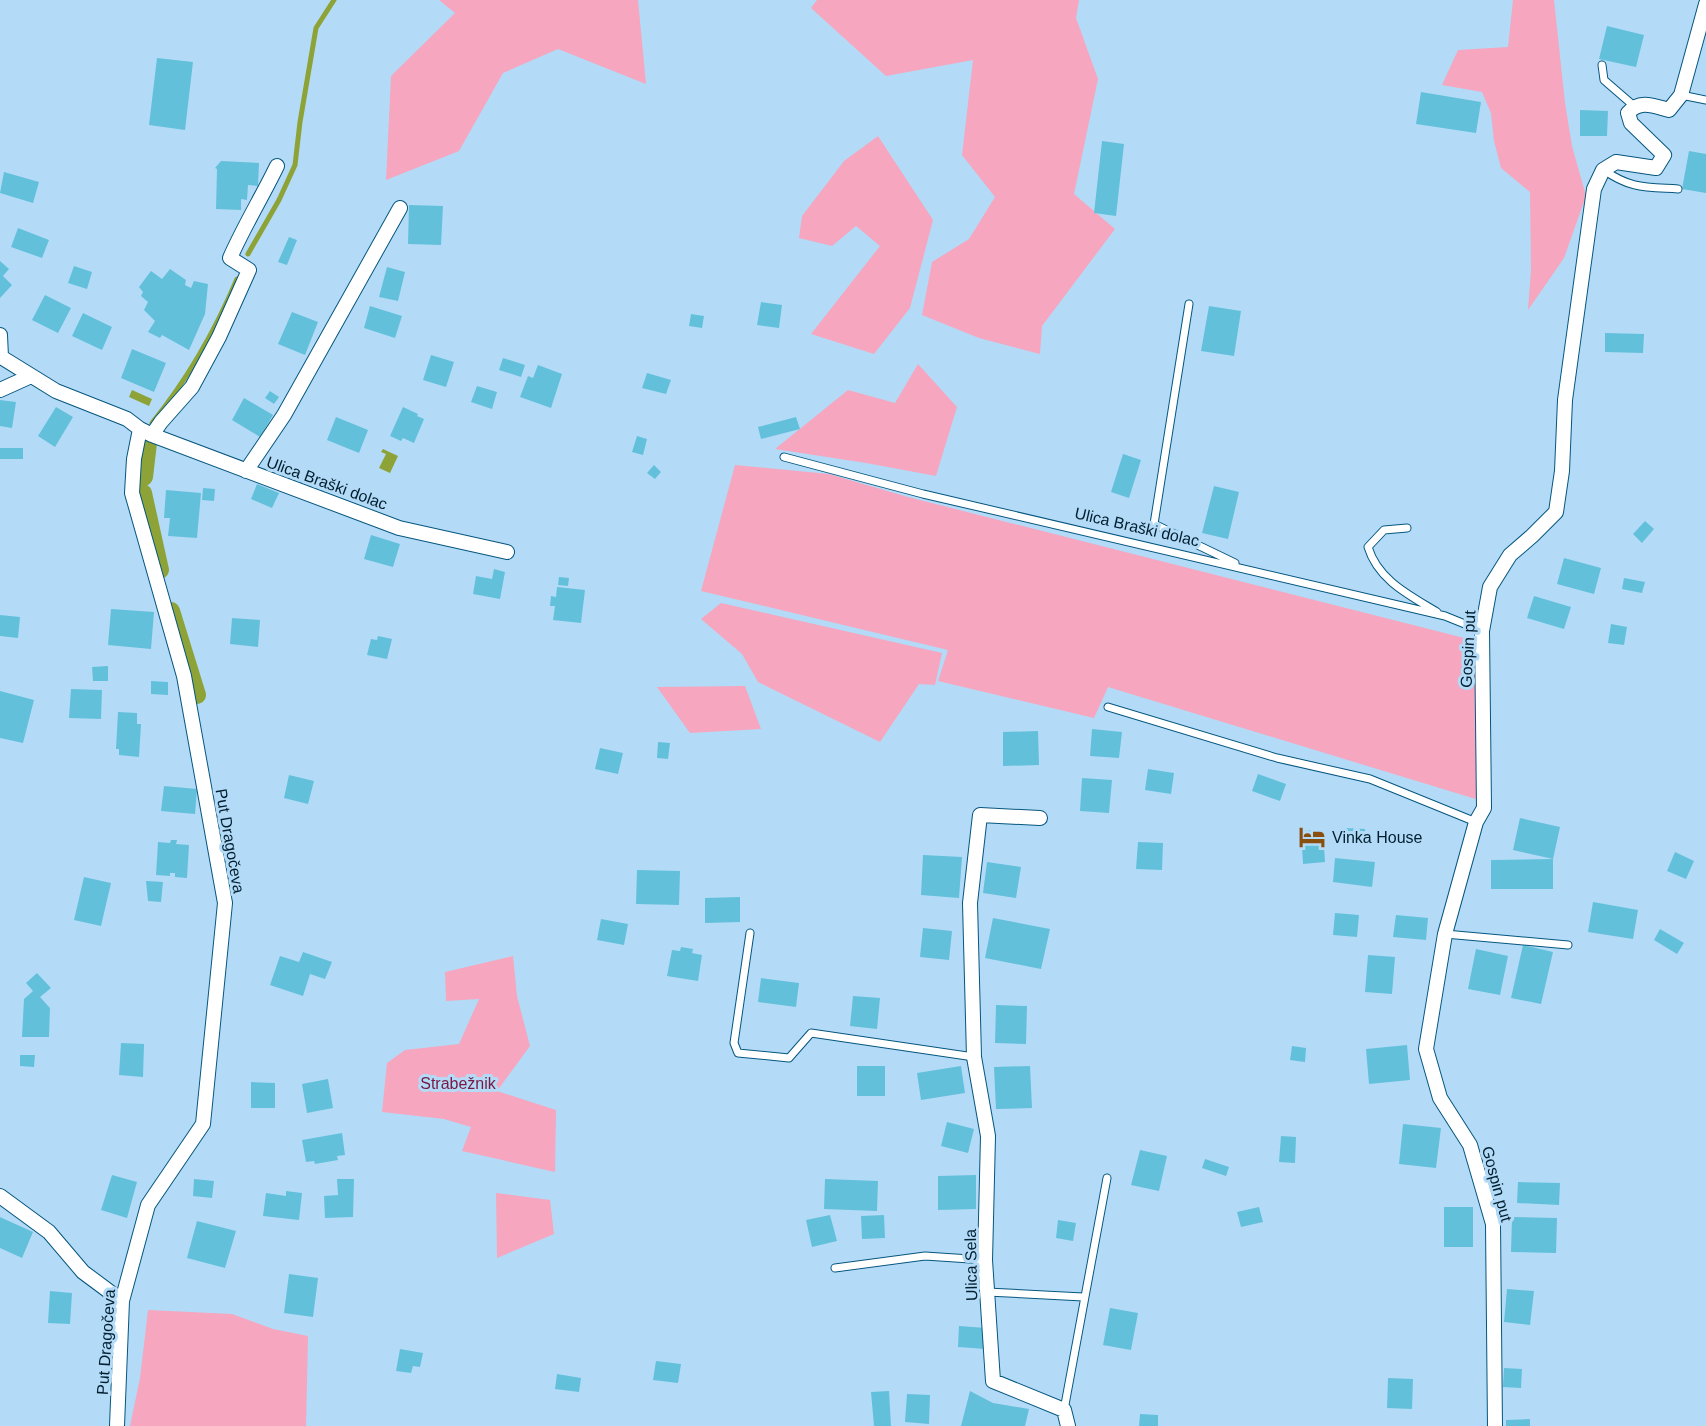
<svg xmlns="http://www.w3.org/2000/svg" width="1706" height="1426" font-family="Arial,sans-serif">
  <rect width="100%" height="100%" fill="#b3dbf7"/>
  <path fill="#f6a6be" d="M439,0H638L646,84L558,49L503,73L459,151L386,180L391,76L455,13Z
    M817,0H1079L1076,18L1098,79L1074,194L1115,229L1042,326L1040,354L979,338L922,315L932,262L969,239L995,197L962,155L973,60L886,76L811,8Z
    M1513,0H1554L1565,103L1572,146L1586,196L1564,258L1528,310L1531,270L1530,192L1501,168L1494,141L1491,113L1482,92L1442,85L1458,50L1508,47Z
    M878,136L933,220L910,308L874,354L811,334L880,246L856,226L832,246L799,238L802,216L844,161Z
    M918,364L957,407L936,476L866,463L775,449L848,390L895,403Z
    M735,465L829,474L908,497L1488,644L1479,800L1108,687L1094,718L938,681L948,650L701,591Z
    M721,603L942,653L935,685L919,684L880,742L758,682L742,654L701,619Z
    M745,686L761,729L690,733L657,687Z
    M513,956L517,996L530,1046L497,1091L556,1110L555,1172L462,1151L471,1127L444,1119L382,1112L387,1063L405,1050L459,1044L479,999L446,1001L445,972Z
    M496,1193L550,1200L554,1234L497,1258Z
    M148,1310L232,1314L273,1329L308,1336L306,1426H130L140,1378Z"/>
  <path fill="#8ea337" d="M132,390L152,399L149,406L129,397Z
    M383,449L398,456L390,473L379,468L386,454L381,452Z"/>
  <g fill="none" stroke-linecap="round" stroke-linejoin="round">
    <path stroke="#8ea337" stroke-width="5" d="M248,254L279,200L295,165L300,122L316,28L334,0
      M152,423C187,380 216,329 237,279"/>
    <path stroke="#8ea337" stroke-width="18" d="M144,477L148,443
      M143,493L160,570
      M171,611L197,695"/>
  </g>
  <path fill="#63c0db" d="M1607,26L1644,35L1636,67L1599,59Z
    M157,58L193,62L185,130L149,125Z
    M1421,92L1481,102L1476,133L1416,124Z
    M1580,110L1608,111L1607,136H1580Z
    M1102,141L1124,144L1116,216L1094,213Z
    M1689,151L1706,154V193L1682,189Z
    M221,161L259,163L258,186L248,185L247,200L241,199V210L216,209L217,169L215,168Z
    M4,172L39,182L33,203L0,193Z
    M409,205L443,206L441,245L408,244Z
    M18,228L49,240L42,258L11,247Z
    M289,237L297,240L287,265L278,262Z
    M0,261L9,269L3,276L12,285L0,298Z
    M74,266L92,272L87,289L68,283Z
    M387,267L405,272L398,301L379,297Z
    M170,269L186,280L185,285L191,288L194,281L208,284L205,314L189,350L162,335L160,338L148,332L155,321L144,310L148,302L141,296L143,292L139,287L151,271L162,279Z
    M45,295L71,308L58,333L32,320Z
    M761,302L782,305L779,328L757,325Z
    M370,306L402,316L395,338L364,328Z
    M1209,306L1241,311L1234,356L1201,351Z
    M292,312L318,322L305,355L278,344Z
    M83,313L112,327L102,350L72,336Z
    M691,314L704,316L702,328L689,326Z
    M1605,333L1644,334L1643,353L1605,352Z
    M132,349L166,363L154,392L121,378Z
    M431,355L454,362L446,387L423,380Z
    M503,358L525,365L521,377L499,370Z
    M538,365L562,374L551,408L520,397L528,376L533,378Z
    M647,373L671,380L666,394L642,388Z
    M477,386L497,392L492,409L471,402Z
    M270,391L279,397L274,404L265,398Z
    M244,398L273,415L260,437L232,420Z
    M0,400L16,402L12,428L0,426Z
    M56,407L73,417L55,447L38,436Z
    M403,407L418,414L417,416L424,419L414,443L403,438L401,441L390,436Z
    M336,417L368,430L359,453L327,440Z
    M796,417L800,429L761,439L758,427Z
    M637,436L647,439L643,455L632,452Z
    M0,448H23V459H0Z
    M1123,454L1141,460L1129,498L1111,492Z
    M654,465L661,472L655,479L647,473Z
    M257,484L279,493L272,508L251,499Z
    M1214,486L1239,492L1228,539L1202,533Z
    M203,488L215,489L214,501L202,500Z
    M166,490L201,493L197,538L168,536L170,518H164Z
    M1645,521L1654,529L1642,543L1633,534Z
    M371,535L400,544L393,567L364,559Z
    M1564,558L1601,568L1594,594L1557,584Z
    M494,569L505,572L500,599L473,594L476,576L492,579Z
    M559,577L569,578L568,586L558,585Z
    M1624,578L1645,582L1642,593L1622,589Z
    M557,587L585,590L581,623L553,620L555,606H550L551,596L556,597Z
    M1534,596L1571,607L1564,629L1527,618Z
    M111,609L154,612L151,649L108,645Z
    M0,615L20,617L18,638L0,636Z
    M232,618L260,620L258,647L230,644Z
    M1611,624L1627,627L1624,645L1608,643Z
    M378,636L392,639L387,659L367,655L371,639L377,640Z
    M108,666V681H93L92,667Z
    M151,681L168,682V695L151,694Z
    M71,689L102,690L101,719L69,718Z
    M0,691L34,700L23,743L0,738Z
    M118,712L137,713V724H141L139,757L119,755V749H116Z
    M1092,729L1122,732L1119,758L1090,756Z
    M1038,731L1039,765L1003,766V732Z
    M658,742L670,743L668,759L657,758Z
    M600,748L623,753L618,774L595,769Z
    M1148,769L1174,773L1171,794L1145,790Z
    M1258,774L1286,784L1280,801L1252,791Z
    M289,775L314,781L308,804L284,798Z
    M1082,778L1112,780L1109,813L1080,811Z
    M164,786L197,789L195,814L161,811Z
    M1520,818L1560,827L1553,859L1513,850Z
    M1344,828L1365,829V844H1343Z
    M1323,830L1325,862L1303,864L1301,831Z
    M171,840H177L176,844L189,845L187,878L175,877V873H170V876L156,875L158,842L170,843Z
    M1138,842L1163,843L1162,870L1136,869Z
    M1675,852L1694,861L1686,879L1667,871Z
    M923,855L962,857L959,898L921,895Z
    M1335,858L1375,862L1372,887L1333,882Z
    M1553,859V889H1491V860Z
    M987,862L1021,867L1016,898L983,893Z
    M637,870L680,871L679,905L636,904Z
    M84,877L111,883L101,926L74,920Z
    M146,881L163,882L161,902L148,901Z
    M740,897V922L705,923V898Z
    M1593,902L1638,910L1633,939L1588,932Z
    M1335,913L1359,915L1357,937L1333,935Z
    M1396,915L1428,918L1426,940L1393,937Z
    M993,918L1050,929L1041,969L985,958Z
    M601,919L628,924L624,945L597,940Z
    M923,928L952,931L949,960L920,957Z
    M1660,929L1684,943L1677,954L1654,940Z
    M1523,945L1553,952L1541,1004L1511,998Z
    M681,947L693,949L692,953L702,955L698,981L667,976L672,950L680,951Z
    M1476,949L1508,956L1500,995L1468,989Z
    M303,952L332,962L325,979L310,974L303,996L270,985L280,956L299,962Z
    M1368,955L1395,957L1392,994L1365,992Z
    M37,973L51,988L40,997L50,1008L49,1037H22L24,999L33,991L26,983Z
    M761,978L799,983L796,1007L758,1002Z
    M853,996L880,998L877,1029L850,1026Z
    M996,1005L1027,1006L1026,1044L995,1043Z
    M121,1043L144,1044L143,1077L119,1075Z
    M1407,1045L1410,1080L1369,1084L1366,1049Z
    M1292,1046L1306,1048L1305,1062L1290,1060Z
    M20,1055H35L34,1067L20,1066Z
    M857,1066H885V1096H857Z
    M961,1066L965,1093L921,1100L917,1073Z
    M1030,1066L1032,1108L996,1109L994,1067Z
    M328,1079L333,1108L307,1113L302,1084Z
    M251,1082L275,1083V1108H251Z
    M947,1122L974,1129L968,1153L941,1146Z
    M1403,1124L1441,1128L1436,1168L1399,1164Z
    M342,1133L345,1155L337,1156L338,1160L315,1164L314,1161L306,1162L302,1140Z
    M1281,1136L1296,1137L1295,1163L1279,1162Z
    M1140,1150L1167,1156L1159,1191L1131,1185Z
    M1205,1159L1229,1167L1226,1176L1202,1168Z
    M112,1175L137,1182L127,1218L101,1210Z
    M976,1175V1209L938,1210V1176Z
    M194,1179L214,1181L212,1198L193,1196Z
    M337,1179H354L353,1217L325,1218L324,1196L338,1195Z
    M825,1179L878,1181L877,1211L824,1209Z
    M1518,1182L1560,1183L1559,1205L1517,1203Z
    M286,1191L302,1193L299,1220L263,1216L266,1193L286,1196Z
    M1259,1207L1263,1222L1241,1227L1237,1212Z
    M1444,1207H1473V1247H1444Z
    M830,1215L837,1241L812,1247L806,1220Z
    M884,1215L885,1238L862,1239L861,1216Z
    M0,1217L33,1232L22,1258L0,1248Z
    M1512,1217L1557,1218L1556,1253L1511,1252Z
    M1058,1220L1076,1223L1073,1241L1056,1238Z
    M197,1221L236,1231L225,1268L187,1258Z
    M289,1274L318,1278L313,1317L284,1313Z
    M1507,1289L1534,1291L1530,1325L1504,1322Z
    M50,1291L72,1293L70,1324L48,1323Z
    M1110,1308L1138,1313L1131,1350L1103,1345Z
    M959,1326L986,1328L985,1349L958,1347Z
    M400,1349L423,1353L420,1367L413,1366L411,1373L396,1371Z
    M656,1361L681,1364L678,1383L653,1380Z
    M1504,1368L1522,1369L1521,1388L1503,1387Z
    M557,1374L581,1378L579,1392L555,1389Z
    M1388,1378L1413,1379L1412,1409L1387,1408Z
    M889,1391L891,1426H874L871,1392Z
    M970,1391L993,1403L1029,1409L1025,1426H961Z
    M907,1394L930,1395L929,1424L905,1422Z
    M1140,1414L1158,1415V1426H1139Z
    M1530,1419V1426H1506V1420Z"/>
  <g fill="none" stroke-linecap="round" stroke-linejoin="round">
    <g stroke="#05567f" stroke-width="9">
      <path id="lane" d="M1602,65L1604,80L1634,106
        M1681,95L1706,100
        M1604,170C1630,189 1647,187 1678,189
        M1189,304L1154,524L1235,563
        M784,457L923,494L1445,616L1482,631
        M1407,528L1384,530L1368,547C1378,580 1409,595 1437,612
        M1108,707L1277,758L1370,779L1476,822
        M750,933L734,1043L738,1053L789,1058L811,1033L974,1057
        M1445,934L1568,945
        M835,1268L925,1256L985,1260
        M987,1292L1083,1297
        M1064,1410L1107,1178"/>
    </g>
    <g stroke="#05567f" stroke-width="16">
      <path id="street" d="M0,335L1,357L56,391L127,419L140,429L134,459L132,493L184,676L225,903L203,1124L148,1205L122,1301L117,1426
        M0,390L31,376
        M140,429L152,435L399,528L507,552
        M152,435L161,422L192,387L219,337L249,270L230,258C244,226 262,197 277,166
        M246,471L284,415L400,208
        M1040,818L980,815L970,903L974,1057L988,1136L985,1260L993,1381L1064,1410L1068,1426
        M0,1196L49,1232L83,1272L122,1301
        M1495,1426L1493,1224L1470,1145L1440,1098L1426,1049L1445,934L1476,822L1484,808L1482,631L1490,587L1510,555L1532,536L1556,512L1562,471L1565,400L1594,189L1603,170L1616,162L1656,168L1664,155L1631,123L1628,113C1640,99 1654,106 1669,110L1681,95L1706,4"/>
    </g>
    <use href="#lane" stroke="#fff" stroke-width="7"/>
    <use href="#street" stroke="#fff" stroke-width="14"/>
  </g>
  <defs>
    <g id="hotel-bare" transform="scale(2.07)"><path d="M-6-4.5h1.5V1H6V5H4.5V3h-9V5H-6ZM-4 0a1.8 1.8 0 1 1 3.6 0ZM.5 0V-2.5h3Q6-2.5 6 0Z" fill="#8a4e0e" stroke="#b3dbf7" stroke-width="2.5" paint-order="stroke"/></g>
  </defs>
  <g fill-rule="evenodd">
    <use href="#hotel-bare" x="1312" y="837"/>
  </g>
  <g text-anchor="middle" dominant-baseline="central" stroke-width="6" stroke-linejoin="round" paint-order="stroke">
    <g font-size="16" fill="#021f30" stroke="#b3dbf7">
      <text transform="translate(327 483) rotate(20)">Ulica Braški dolac</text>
      <text transform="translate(1137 527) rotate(13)">Ulica Braški dolac</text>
      <text transform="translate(1468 649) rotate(-87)">Gospin put</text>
      <text transform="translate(230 841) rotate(80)">Put Dragočeva</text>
      <text transform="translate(1497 1184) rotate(75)">Gospin put</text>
      <text transform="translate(971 1265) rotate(-91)">Ulica Sela</text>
      <text transform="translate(106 1342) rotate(-86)">Put Dragočeva</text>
    </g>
    <g font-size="16" fill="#021f30" stroke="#b3dbf7" text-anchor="start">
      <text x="1332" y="837">Vinka House</text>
    </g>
    <g font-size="16" fill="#771942" stroke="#b3dbf7">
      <text x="458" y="1083">Strabežnik</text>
    </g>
  </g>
</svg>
